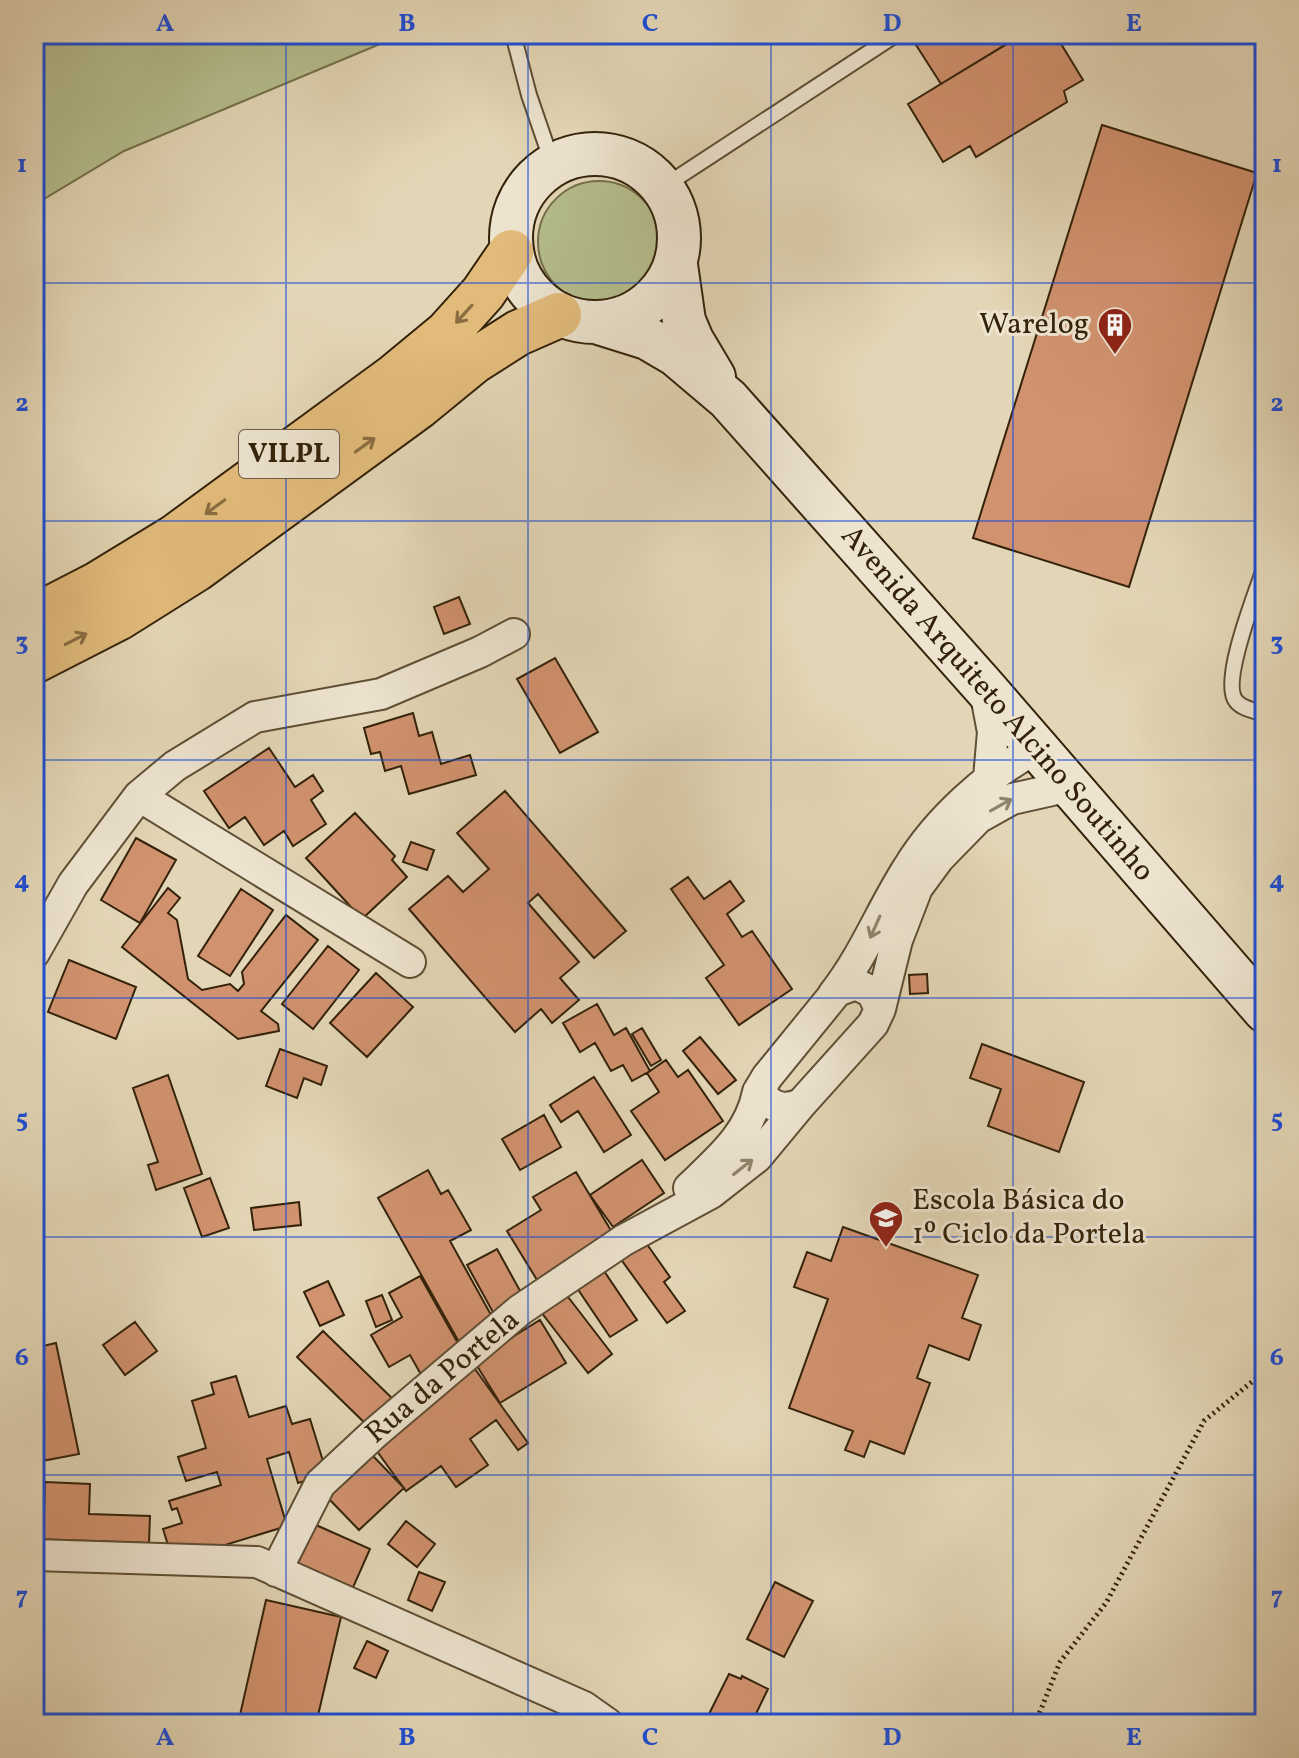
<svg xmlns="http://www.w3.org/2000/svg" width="1299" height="1758" font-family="Vollkorn,serif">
  <rect width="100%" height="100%" fill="#e3d6b6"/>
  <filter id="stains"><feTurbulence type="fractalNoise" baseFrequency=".0025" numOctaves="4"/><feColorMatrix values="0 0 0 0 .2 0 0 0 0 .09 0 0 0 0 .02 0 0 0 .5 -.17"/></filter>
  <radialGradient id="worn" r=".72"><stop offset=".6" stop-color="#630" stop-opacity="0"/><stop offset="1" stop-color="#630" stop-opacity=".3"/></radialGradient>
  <path fill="#b5bd8d" stroke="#74704b" stroke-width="2" d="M34,34H404L124,151L34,205Z
    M538 242a61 61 0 1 1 122 0a61 61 0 1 1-122 0Z"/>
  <path fill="#d1926f" stroke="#332209" stroke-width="2" d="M909,34H1014L1017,38L941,84Z
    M1023,34H1055L1083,80L1064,91L1067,102L976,157L970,146L943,162L908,104Z
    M1102,125L1257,173L1129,587L973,538Z
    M459,597L470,624L444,634L434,607Z
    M555,658L598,732L560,753L517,679Z
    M413,713L419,736L432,732L441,764L470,755L476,775L409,794L401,766L385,771L380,752L371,754L364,728Z
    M269,748L295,787L313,775L323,791L311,800L326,824L293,846L284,831L264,845L245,817L229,828L204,791Z
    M505,791L626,931L594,958L538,894L528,903L579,962L560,978L579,1000L552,1023L541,1009L515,1032L409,909L448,876L463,892L489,869L457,833Z
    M355,813L395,856L392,860L407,877L362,919L306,858Z
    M136,838L176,860L140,923L101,900Z
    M411,842L434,850L427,870L403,862Z
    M688,877L704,899L730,881L744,901L727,914L742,937L752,931L792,989L739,1025L706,978L724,965L671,889Z
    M168,888L180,898L168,913L177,920L188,979L202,990L230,984L238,991L244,984L242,972L286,915L318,940L261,1011L278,1024L279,1031L238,1039L122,947Z
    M241,889L273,910L230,976L198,956Z
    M328,946L359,970L313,1029L282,1004Z
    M69,960L136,987L116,1039L48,1012Z
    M376,973L413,1007L367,1057L330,1023Z
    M927,974L928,993L910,994L909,975Z
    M597,1004L614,1035L626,1028L650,1071L632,1081L623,1065L611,1071L595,1043L580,1052L563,1023Z
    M642,1028L661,1060L651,1066L632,1034Z
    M700,1037L736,1080L718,1094L683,1051Z
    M982,1044L1084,1082L1059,1152L988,1126L1001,1089L970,1078Z
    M280,1049L327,1066L321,1085L304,1078L297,1098L266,1086Z
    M666,1060L678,1077L688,1070L723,1121L665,1160L631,1111L659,1092L647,1073Z
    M168,1075L202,1174L156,1190L148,1165L158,1162L133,1088Z
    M594,1077L631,1135L604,1152L578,1111L561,1122L550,1105Z
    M544,1115L561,1147L520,1170L502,1139Z
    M642,1160L664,1193L613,1227L590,1195Z
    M428,1170L441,1194L448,1190L471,1230L450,1241L495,1322L459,1342L378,1198Z
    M576,1172L613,1234L537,1280L507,1231L541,1210L533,1197Z
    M210,1178L229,1228L202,1237L184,1188Z
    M299,1202L301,1225L254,1230L251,1208Z
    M843,1227L978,1275L962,1318L981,1325L969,1360L929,1345L917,1378L930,1383L904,1454L870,1441L864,1457L845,1450L853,1431L789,1408L828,1299L794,1287L807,1252L831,1261Z
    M644,1240L670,1277L664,1282L685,1311L667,1323L620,1258Z
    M497,1249L524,1298L494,1314L467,1265Z
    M602,1268L637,1320L610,1337L575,1285Z
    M420,1276L464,1354L423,1378L410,1355L389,1367L371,1335L402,1317L389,1293Z
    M328,1281L344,1315L320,1326L304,1292Z
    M565,1293L612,1354L588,1373L541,1312Z
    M382,1295L392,1320L376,1327L366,1301Z
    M540,1320L566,1363L500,1403L474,1361Z
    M135,1322L157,1351L125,1375L103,1345Z
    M323,1331L397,1403L371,1429L297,1357Z
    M56,1343L79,1454L42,1461L34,1422V1348Z
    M475,1369L528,1443L518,1450L496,1420L470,1439L488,1465L456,1487L441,1466L406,1491L371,1443Z
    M236,1376L249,1417L286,1406L292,1424L310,1419L327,1474L298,1483L289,1452L267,1459L287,1526L173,1561L163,1529L182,1523L177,1508L172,1510L169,1501L221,1485L217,1472L186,1481L178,1457L206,1448L192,1401L214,1394L211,1383Z
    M373,1456L404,1488L359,1530L328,1498Z
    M45,1482L90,1484L89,1514L150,1516L149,1543L34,1539V1513L44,1514Z
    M406,1521L435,1544L417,1567L388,1544Z
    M316,1525L370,1549L351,1592L296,1567Z
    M419,1572L445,1582L432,1611L408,1600Z
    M775,1582L813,1601L784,1657L747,1639Z
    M266,1600L341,1617L316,1724H238Z
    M367,1641L388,1651L376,1678L354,1668Z
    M729,1674L741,1679L742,1676L768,1689L751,1724H704Z"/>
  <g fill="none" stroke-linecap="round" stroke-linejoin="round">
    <g stroke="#5f4f34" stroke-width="18">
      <path id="lane" d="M513,34L529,95L553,165
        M663,187L897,34
        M1265,566C1257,590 1220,682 1236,701C1242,709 1256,711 1265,714"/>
    </g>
    <g stroke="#5f4f34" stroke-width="34">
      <path id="street" d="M985,690L993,732L989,778
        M139,796L410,962
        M34,953L73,884L139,796L175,766L255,717L381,694L480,652L514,634
        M856,984L872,992L880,1009L873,1024L801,1104C782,1112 772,1107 758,1092L767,1077L837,991Z
        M833,995C865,954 880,912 908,868C937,820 988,774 1037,748
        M880,1009L897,940L917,888L939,858L978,818L1012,799L1070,786
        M689,1188C719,1159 750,1134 758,1092
        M34,1555L257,1562L584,1707L608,1724
        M276,1571L320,1484L376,1432L520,1310L624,1240L711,1193L757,1157L801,1104"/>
    </g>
    <g stroke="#332209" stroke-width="46">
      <path id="secondary" d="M511 238a84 84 0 1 1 168 0a84 84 0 1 1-168 0Z
        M676,265L684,321L692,340L714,377
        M599,323L647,338L676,355L728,399L985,688L1265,1011"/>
    </g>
    <g stroke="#332209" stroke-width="48">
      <path id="highway" d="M34,617L98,584L175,537L395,376L447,333L483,293L511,252
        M34,661L118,618L196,569L419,406L474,361L518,333L559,315"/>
    </g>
    <path stroke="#332209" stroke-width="5" stroke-dasharray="2 4" stroke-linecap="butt" d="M1035,1724L1060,1662L1106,1603L1204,1421L1259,1376H1265"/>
    <use href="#lane" stroke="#ede4d0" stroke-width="14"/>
    <use href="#street" stroke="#ede4d0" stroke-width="30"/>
    <use href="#secondary" stroke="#ede4d0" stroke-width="42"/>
    <use href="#highway" stroke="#e2bb7b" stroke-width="44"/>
  </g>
  <defs><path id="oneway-shaft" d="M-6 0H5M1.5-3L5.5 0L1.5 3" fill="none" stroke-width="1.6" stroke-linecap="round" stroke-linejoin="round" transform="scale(2)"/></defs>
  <g stroke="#8a6e42">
    <use href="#oneway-shaft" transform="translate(464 314) rotate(132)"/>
    <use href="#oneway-shaft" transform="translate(365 445) rotate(-36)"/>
    <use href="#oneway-shaft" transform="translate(215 507) rotate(144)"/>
    <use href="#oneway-shaft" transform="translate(76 639) rotate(-27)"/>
  </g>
  <g stroke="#90836c">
    <use href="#oneway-shaft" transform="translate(1001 805) rotate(-29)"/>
    <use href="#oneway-shaft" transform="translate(875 927) rotate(114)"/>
    <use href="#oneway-shaft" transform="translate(743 1167) rotate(-38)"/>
  </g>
  <path fill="none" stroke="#1d4ed8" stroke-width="2" stroke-opacity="0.55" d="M286,34V1724M528,34V1724M771,34V1724M1013,34V1724M34,283H1265M34,521H1265M34,760H1265M34,998H1265M34,1237H1265M34,1475H1265"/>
  <defs>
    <g id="building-pin" transform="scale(1.8)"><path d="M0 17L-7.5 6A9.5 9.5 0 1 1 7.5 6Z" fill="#8f2418" stroke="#ede4d0"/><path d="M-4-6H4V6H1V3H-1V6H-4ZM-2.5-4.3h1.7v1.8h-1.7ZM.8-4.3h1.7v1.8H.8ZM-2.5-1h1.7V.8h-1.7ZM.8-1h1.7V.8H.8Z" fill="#fff"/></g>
    <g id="school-pin" transform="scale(1.8)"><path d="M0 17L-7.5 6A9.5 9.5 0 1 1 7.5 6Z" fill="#8f2418" stroke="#ede4d0"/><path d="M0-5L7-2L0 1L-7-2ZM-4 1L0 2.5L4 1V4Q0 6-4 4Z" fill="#fff"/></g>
  </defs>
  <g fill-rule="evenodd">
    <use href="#building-pin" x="1115" y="325"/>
    <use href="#school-pin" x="886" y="1218"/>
  </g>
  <g text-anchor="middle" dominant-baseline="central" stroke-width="6" stroke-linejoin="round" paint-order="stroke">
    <rect fill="#ede4d0" stroke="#6b5c45" stroke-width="2" x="239" y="430" width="100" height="48" rx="6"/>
    <g font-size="28" font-weight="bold" fill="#332209">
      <text x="289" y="454">VILPL</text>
    </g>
    <g font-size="30" fill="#332209" stroke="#ede4d0" text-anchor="end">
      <text x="1089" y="325">Warelog</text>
      <text x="912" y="1201" text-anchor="start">Escola Básica do<tspan x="912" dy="34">1º Ciclo da Portela</tspan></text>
    </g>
    <g font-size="30" fill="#332209" stroke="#ede4d0">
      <text transform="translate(997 704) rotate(49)">Avenida Arquiteto Alcino Soutinho</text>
      <text transform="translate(443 1377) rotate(-40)">Rua da Portela</text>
    </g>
  </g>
  <rect width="1299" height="1758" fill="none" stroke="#e3d6b6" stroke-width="88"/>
  <rect x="44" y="44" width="1211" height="1670" fill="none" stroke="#1d4ed8" stroke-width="3"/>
  <g font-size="26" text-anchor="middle" font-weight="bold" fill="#1d4ed8">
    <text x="165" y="31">A</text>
    <text x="407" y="31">B</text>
    <text x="650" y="31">C</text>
    <text x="892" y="31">D</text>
    <text x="1134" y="31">E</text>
    <text x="22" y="172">1</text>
    <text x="1277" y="172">1</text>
    <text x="22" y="411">2</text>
    <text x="1277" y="411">2</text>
    <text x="22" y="650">3</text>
    <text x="1277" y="650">3</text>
    <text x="22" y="888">4</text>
    <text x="1277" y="888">4</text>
    <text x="22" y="1127">5</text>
    <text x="1277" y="1127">5</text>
    <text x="22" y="1365">6</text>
    <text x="1277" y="1365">6</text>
    <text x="22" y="1604">7</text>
    <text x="1277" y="1604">7</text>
    <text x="165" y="1745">A</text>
    <text x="407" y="1745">B</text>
    <text x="650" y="1745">C</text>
    <text x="892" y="1745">D</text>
    <text x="1134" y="1745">E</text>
  </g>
  <rect width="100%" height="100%" filter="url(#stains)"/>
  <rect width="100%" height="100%" fill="url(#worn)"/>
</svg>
